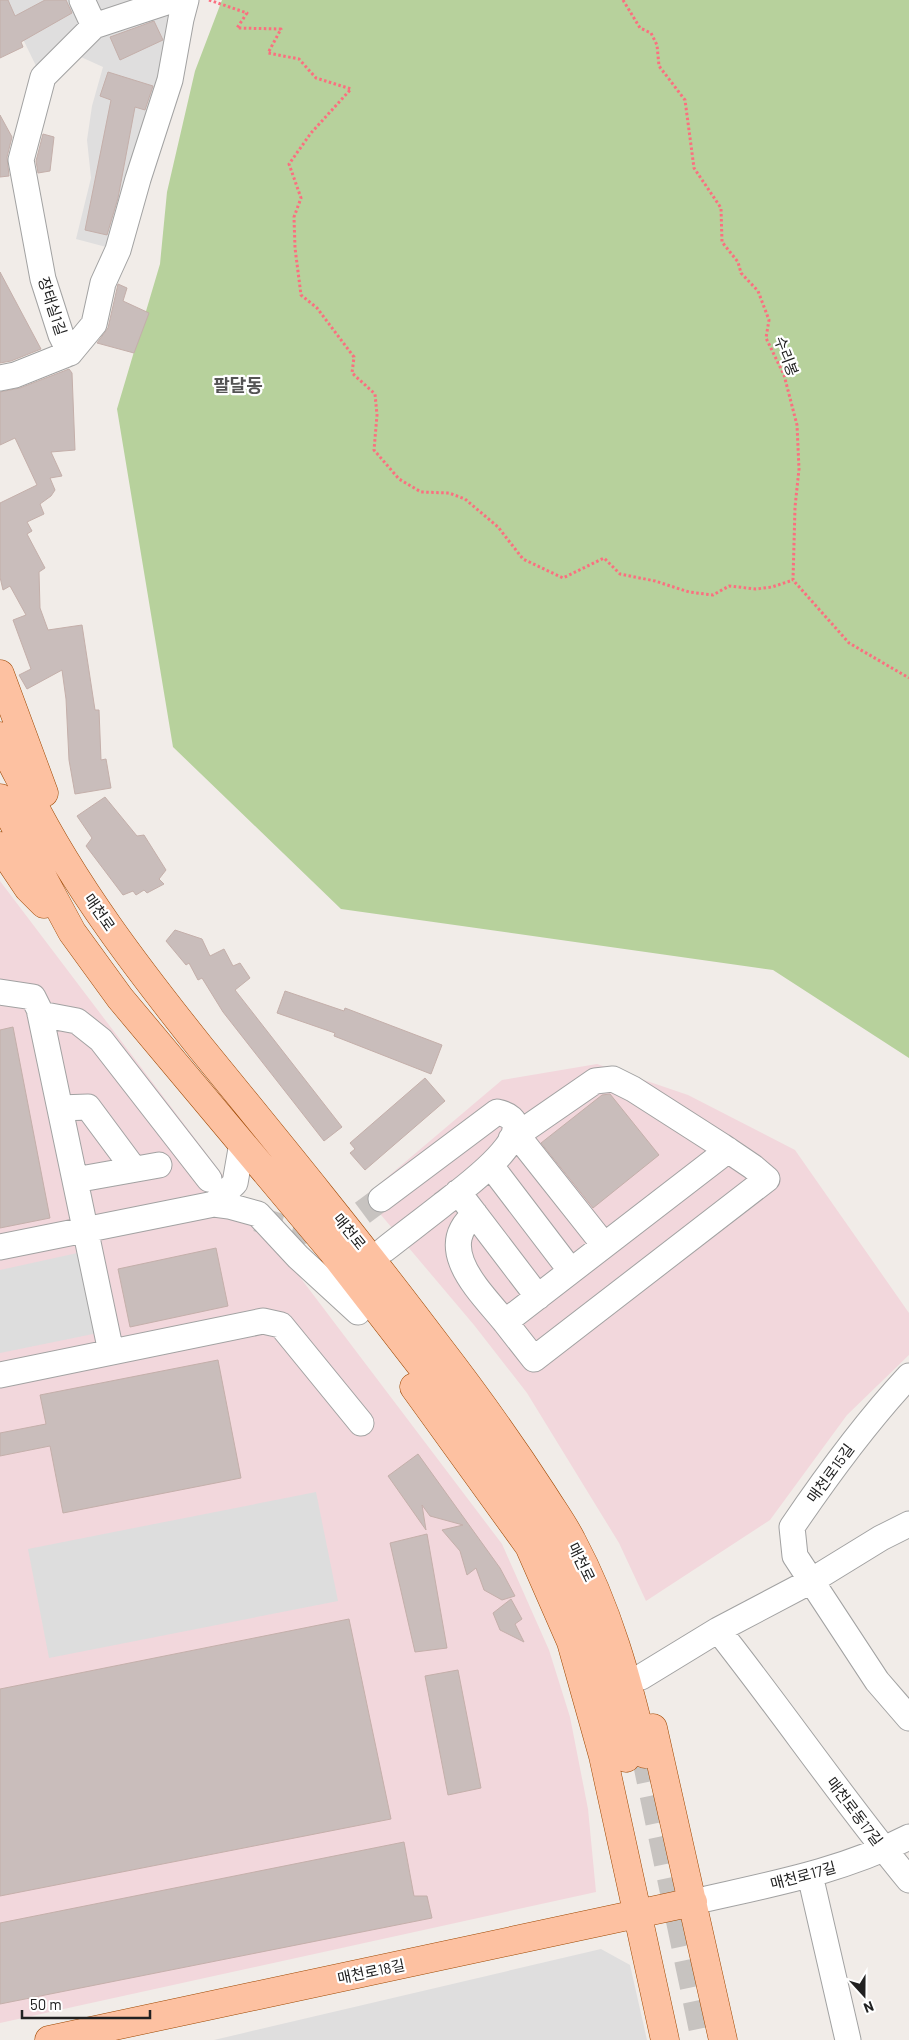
<svg xmlns="http://www.w3.org/2000/svg" width="909" height="2040" font-family="Barlow,'Noto Sans KR',sans-serif">
  <rect width="100%" height="100%" fill="#f1ece8"/>
  <path fill="#dfdede" d="M4,0H176L177,15L110,248L76,239L91,178L87,140L92,106L103,67L70,52L37,68Z
    M601,1949L630,1965L647,2040H214Z"/>
  <path fill="#f2d7dc" d="M0,881L502,1544L549,1650L570,1717L588,1809L596,1892L0,2023Z
    M597,1064L688,1095L795,1150L909,1313V1355L847,1415L770,1520L646,1601L619,1543L527,1393L474,1325L365,1196L502,1080Z"/>
  <path fill="#b7d19c" d="M222,0H909V1058L773,970L341,909L173,747L117,409L160,264L167,192L195,71Z"/>
  <path fill="#ddd" d="M82,1252L98,1333L0,1353V1270Z
    M316,1492L338,1601L49,1658L28,1549Z"/>
  <path fill="#c9bdbb" stroke="#c4afaa" d="M0,0H8L15,16L45,0H66L72,13L21,42L23,47L0,58Z
    M154,21L163,40L120,60L110,37Z
    M108,72L153,86L145,110L135,107L118,198L107,235L85,230L111,100L100,96Z
    M0,115L12,137L7,157L9,176L0,177Z
    M43,134L54,137L50,171L38,173L36,161Z
    M0,272L41,349L11,361L0,363Z
    M118,284L127,288L123,301L149,313L134,353L97,343L108,328Z
    M69,369L72,373L75,450L51,452L62,476L50,478L55,490L51,496L40,504L44,514L27,522L32,531L27,534L45,568L39,572L40,608L48,630L82,625L95,710H99L101,760L106,759L111,788L75,794L69,760L66,699L62,670L27,689L19,675L31,669L13,620L26,615L10,586L3,590L0,577V503L37,485L15,438L0,445V392L20,388Z
    M105,797L137,836L144,835L166,870L159,879L164,884L147,893L144,890L136,895L133,891L123,895L86,846L92,838L77,816Z
    M175,930L202,939L210,956L224,949L233,966L240,963L250,978L235,990L342,1127L324,1141L223,1012L202,978L198,980L189,963L186,965L166,941Z
    M285,991L344,1011L345,1008L442,1045L431,1074L334,1036L335,1033L277,1013Z
    M13,1027L50,1218L0,1228V1030Z
    M425,1078L445,1101L365,1170L350,1153L355,1149L350,1143Z
    M610,1094L659,1155L593,1208L541,1143L602,1095Z
    M216,1248L228,1306L130,1327L118,1269Z
    M218,1360L241,1478L63,1513L50,1446L0,1456V1433L46,1424L40,1395Z
    M418,1454L500,1568L515,1596L502,1600L484,1590L476,1568L467,1575L460,1551L442,1530L463,1525L430,1516L422,1505L426,1530L388,1476Z
    M427,1534L447,1648L415,1652L390,1543Z
    M511,1599L522,1619L515,1624L524,1642L500,1630L493,1613Z
    M349,1619L391,1819L0,1896V1689Z
    M458,1670L481,1788L448,1795L425,1676Z
    M404,1842L414,1896H427L432,1918L0,2004V1923Z"/>
  <g fill="none" stroke-linecap="round" stroke-linejoin="round">
    <path stroke="#c7c3c0" stroke-width="25" stroke-dasharray="25 12" stroke-linecap="butt" d="M257,1219L300,1232L322,1228L354,1219L381,1199"/>
    <path stroke="#c7c3c0" stroke-width="28" stroke-dasharray="28 14" stroke-linecap="butt" d="M645,1754L705,2040"/>
    <g stroke="#a2a2a2" stroke-width="27">
      <path id="minor" d="M82,0L94,26
        M70,353L61,335L43,279L21,160L43,77L94,26L173,0
        M0,378L15,375L70,353L94,324L103,283L118,250L138,179L170,80L181,19L186,0
        M0,992L33,997L39,1009L111,1352
        M40,1014L77,1021L101,1040L209,1179
        M60,1108L88,1107L134,1169
        M517,1135L604,1245
        M511,1139L595,1081L613,1079L633,1089L722,1146L753,1167L767,1179L534,1359L505,1322L728,1150
        M491,1166L571,1271
        M75,1180L159,1165
        M458,1192L538,1297
        M381,1199L497,1112C555,1124 457,1193 442,1205C423,1220 403,1235 384,1250
        M214,1204L235,1183L242,1143
        M475,1214C433,1249 481,1292 505,1322
        M0,1247L214,1204L229,1206L258,1214L298,1257L358,1312
        M0,1375L263,1321L281,1325L361,1423
        M909,1376C865,1423 828,1474 792,1527L795,1556L877,1681L909,1718
        M718,1630C783,1712 842,1799 909,1880
        M641,1677L718,1630L811,1581L881,1538L909,1524
        M810,1875L848,2040
        M693,1902C766,1885 841,1872 909,1837"/>
    </g>
    <g stroke="#9e4700" stroke-width="29">
      <path id="major" d="M0,674L44,793
        M0,736C7,757 19,776 29,796C75,887 138,969 201,1048C281,1146 361,1244 437,1345C474,1393 510,1443 543,1494C553,1510 564,1525 572,1541C608,1608 628,1681 645,1754
        M0,798L72,932L120,998L332,1251L504,1473L551,1549L584,1622L606,1682L626,1758
        M0,846L28,888L44,904
        M414,1387L529,1546L571,1642L603,1756L665,2040
        M653,1728L723,2040
        M49,2040L693,1902"/>
    </g>
    <path stroke="#fb6f7f" stroke-width="3" stroke-dasharray="2.5 2.5" stroke-linecap="butt" d="M209,0L247,13L237,28L281,29L268,53L299,59L316,78L351,89L311,133L289,164L301,198L294,217L295,248L301,295L317,308L354,357L352,373L375,394L377,415L374,450L399,479L421,492L449,493L465,499L498,527L523,559L563,578L604,558L620,574L655,581L689,592L713,595L729,586L756,589L772,587L793,580
      M623,0L640,28L651,33L657,45L659,66L685,100L694,168L721,208L722,242L738,262L741,273L758,291L769,320L766,338L784,375L797,425L799,469L795,507L793,580L849,643L909,678"/>
    <use href="#minor" stroke="#fff" stroke-width="25"/>
    <use href="#major" stroke="#fdc1a1" stroke-width="28"/>
  </g>
  <g text-anchor="middle" dominant-baseline="central" stroke-width="4.5" stroke-linejoin="round" paint-order="stroke">
    <g font-size="15" fill="#212121" stroke="#fff">
      <text transform="translate(53 306) rotate(72)">장태실1길</text>
      <text transform="translate(787 356) rotate(69)">수리봉</text>
      <text transform="translate(100 912) rotate(55)">매천로</text>
      <text transform="translate(350 1231) rotate(51)">매천로</text>
      <text transform="translate(830 1473) rotate(-54)">매천로15길</text>
      <text transform="translate(582 1562) rotate(64)">매천로</text>
      <text transform="translate(855 1811) rotate(53)">매천로동17길</text>
      <text transform="translate(803 1875) rotate(-15)">매천로17길</text>
      <text transform="translate(371 1971) rotate(-12)">매천로18길</text>
    </g>
    <g font-size="18" font-weight="bold" fill="#545454" stroke="#fff">
      <text x="238" y="385">팔달동</text>
    </g>
  </g>
  <g transform="translate(864 1995) rotate(159)" stroke="#ffffff" stroke-width="4" paint-order="stroke">
  <path d="M0-4L9 19L0 12L-9 19Z" fill="#212121"/>
  <text y="-8" font-size="14" font-weight="bold" text-anchor="middle" fill="#212121">N</text>
  </g>
  <path d="M22 2010v8h128v-8" fill="none" stroke="#212121" stroke-width="2.5"/>
  <text x="30" y="2010" font-size="15" fill="#212121" stroke="#ffffff" stroke-width="4" paint-order="stroke">50 m</text>
</svg>
